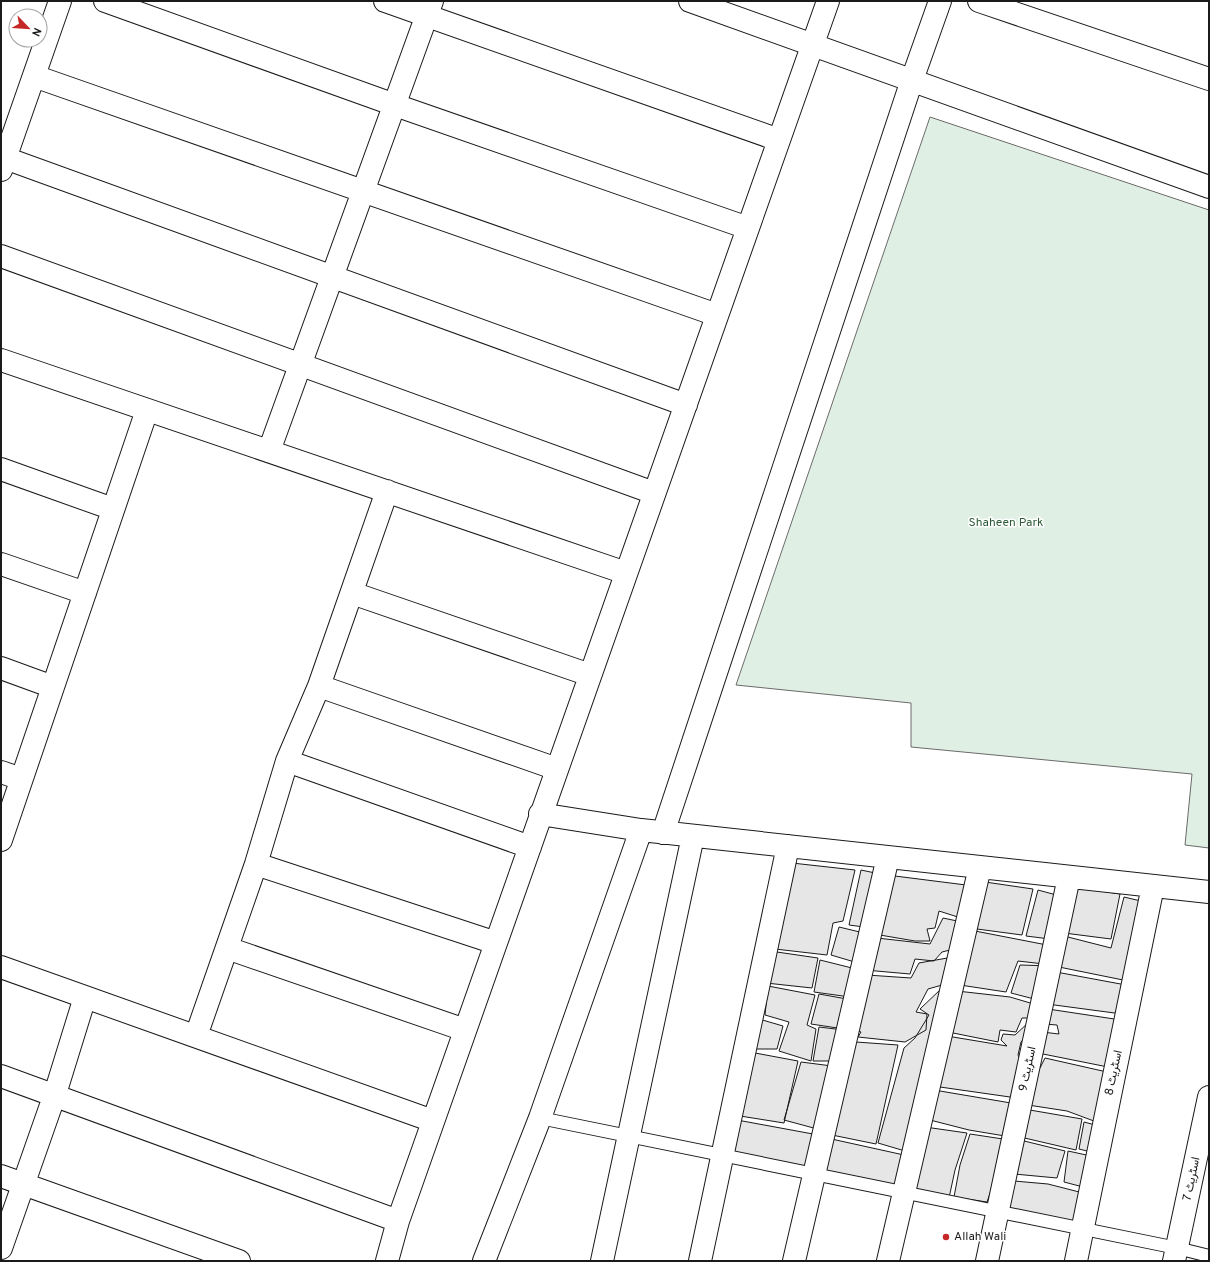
<svg xmlns="http://www.w3.org/2000/svg" width="1210" height="1262" font-family="Overpass,Vazirmatn,sans-serif">
  <rect width="100%" height="100%" fill="#fff"/>
  <path fill="#e0efe3" stroke="#6a6a6a" d="M930,117L1209,210V848L1185,845L1192,774L911,747V703L736,685Z"/>
  <path fill="#e6e6e6" stroke="#1a1a1a" d="M792,863L855,870L843,921L833,923L827,955L775,949Z
    M861,870L880,874L864,927L849,925Z
    M887,875L966,885L964,919L939,911L935,928L927,929L930,941H915L874,934Z
    M985,882L1033,889L1022,935L977,929Z
    M1070,886L1120,894L1111,939L1064,933Z
    M1038,890L1060,896L1058,940L1026,936Z
    M1124,897L1145,902L1128,981L1054,966L1064,936L1111,948Z
    M943,918L962,922L958,948L942,952L934,961L915,959L910,974L865,970L877,938L930,944Z
    M839,927L864,933L858,963L831,955Z
    M975,931L1047,945L1044,964L1018,961L1006,992L960,985Z
    M770,951L818,958L812,988L766,983Z
    M953,957L949,983L928,989L916,1012L927,1014L926,1030L905,1042L858,1037L861,1032L852,1028L867,975L911,978L919,963Z
    M820,960L856,969L850,997L814,992Z
    M1020,965L1054,966L1038,1000L1011,993Z
    M1056,972L1126,985L1122,1014L1047,1004Z
    M768,986L815,995L807,1025L816,1029L811,1061L779,1051L789,1022L765,1015Z
    M941,989L905,1151L878,1143L904,1048L915,1038L929,1015L920,1009Z
    M957,991L1010,997L1037,1005L1036,1018H1022L1016,1032L1000,1030L998,1042L948,1032Z
    M819,994L847,999L844,1029L811,1024Z
    M1048,1009L1121,1020L1108,1067L1038,1053L1042,1032L1059,1034L1057,1025L1044,1024Z
    M759,1019L783,1026L777,1049H755Z
    M1028,1023L1033,1028L1021,1042L1018,1055L1023,1066L1017,1098L933,1086L947,1036L1007,1046L1001,1040L1003,1034L1015,1035Z
    M819,1027L852,1031L845,1061H813Z
    M856,1042L898,1045L876,1144L827,1134Z
    M755,1053L798,1061L784,1123L740,1116Z
    M1045,1058L1107,1072L1102,1124L1067,1111L1028,1105L1034,1068H1040Z
    M801,1062L832,1066L821,1130L784,1120Z
    M934,1090L1011,1103L1005,1136L969,1130L926,1119Z
    M1024,1109L1082,1119L1076,1150L1016,1136Z
    M737,1120L813,1134L805,1168L728,1153Z
    M1084,1122L1099,1126L1095,1153L1079,1149Z
    M925,1127L967,1133L955,1170L949,1198L911,1189Z
    M970,1134L1003,1139L998,1171L987,1202L954,1197L960,1165Z
    M827,1138L904,1155L900,1187L820,1171Z
    M1016,1139L1065,1151L1057,1178L1014,1174Z
    M1068,1151L1091,1156L1087,1188L1064,1182Z
    M1014,1181L1048,1184L1087,1194L1078,1222L1005,1209Z"/>
  <g fill="none" stroke-linecap="round" stroke-linejoin="round">
    <g stroke="#1a1a1a" stroke-width="14">
      <path id="service" d="M540,1118L1177,1248L1209,1256"/>
    </g>
    <g stroke="#1a1a1a" stroke-width="24">
      <path id="minor" d="M105,1L395,105L748,228
        M385,1L779,140
        M690,1L1209,187
        M979,1L1209,79
        M34,76L717,315
        M5,158L686,405
        M1,170L60,1
        M1,256L654,493
        M1,360L626,573
        M269,451L432,1
        M1,469L113,509
        M1,564L85,593
        M352,593L590,675
        M1,668L53,687
        M319,686L557,769
        M287,761L530,847
        M1,772L21,779
        M540,814L641,830L1209,892
        M663,833L912,80L940,1
        M1,840L147,410
        M256,864L496,943
        M227,948L465,1030
        M1,967L433,1121
        M196,1036L256,864L287,761L319,686L387,491
        M1,1076L398,1221
        M1,1176L239,1261
        M1,1248L55,1094L85,997
        M387,1261L398,1221L828,1
        M484,1261L540,1118L641,830
        M602,1261L693,836
        M700,1261L788,846
        M794,1261L888,857
        M888,1261L980,867
        M987,1261L1069,877
        M1076,1261L1153,886
        M1174,1261L1209,1097"/>
    </g>
    <use href="#service" stroke="#fff" stroke-width="12"/>
    <use href="#minor" stroke="#fff" stroke-width="22"/>
  </g>
  <circle fill="#c62828" stroke="#fff" stroke-width="1.5" cx="946" cy="1237" r="4"/>
  <g text-anchor="middle" dominant-baseline="central" stroke-width="3" stroke-linejoin="round" paint-order="stroke">
    <g font-size="12" fill="#2b5a34" stroke="#fff">
      <text x="1006" y="523">Shaheen Park</text>
    </g>
    <g font-size="12" fill="#1a1a1a" stroke="#fff">
      <text transform="translate(1028 1069) rotate(-78)">اسٹریٹ 9</text>
      <text transform="translate(1114 1073) rotate(-78)">اسٹریٹ 8</text>
      <text transform="translate(1192 1179) rotate(-78)">اسٹریٹ 7</text>
    </g>
    <g font-size="12" fill="#1a1a1a" stroke="#fff" text-anchor="start">
      <text x="954" y="1237">Allah Wali</text>
    </g>
  </g>
  <rect width="1210" height="1262" fill="none" stroke="#1a1a1a" stroke-width="4"/>
  <g transform="translate(28 28) rotate(115)"><circle r="19" fill="#ffffff" stroke="#a3a3a3"/>
  <path d="M0-3L7 15L0 10L-7 15Z" fill="#c62828"/>
  <text y="-6" font-size="11" font-weight="bold" text-anchor="middle" fill="#1a1a1a">N</text>
  </g>
</svg>
